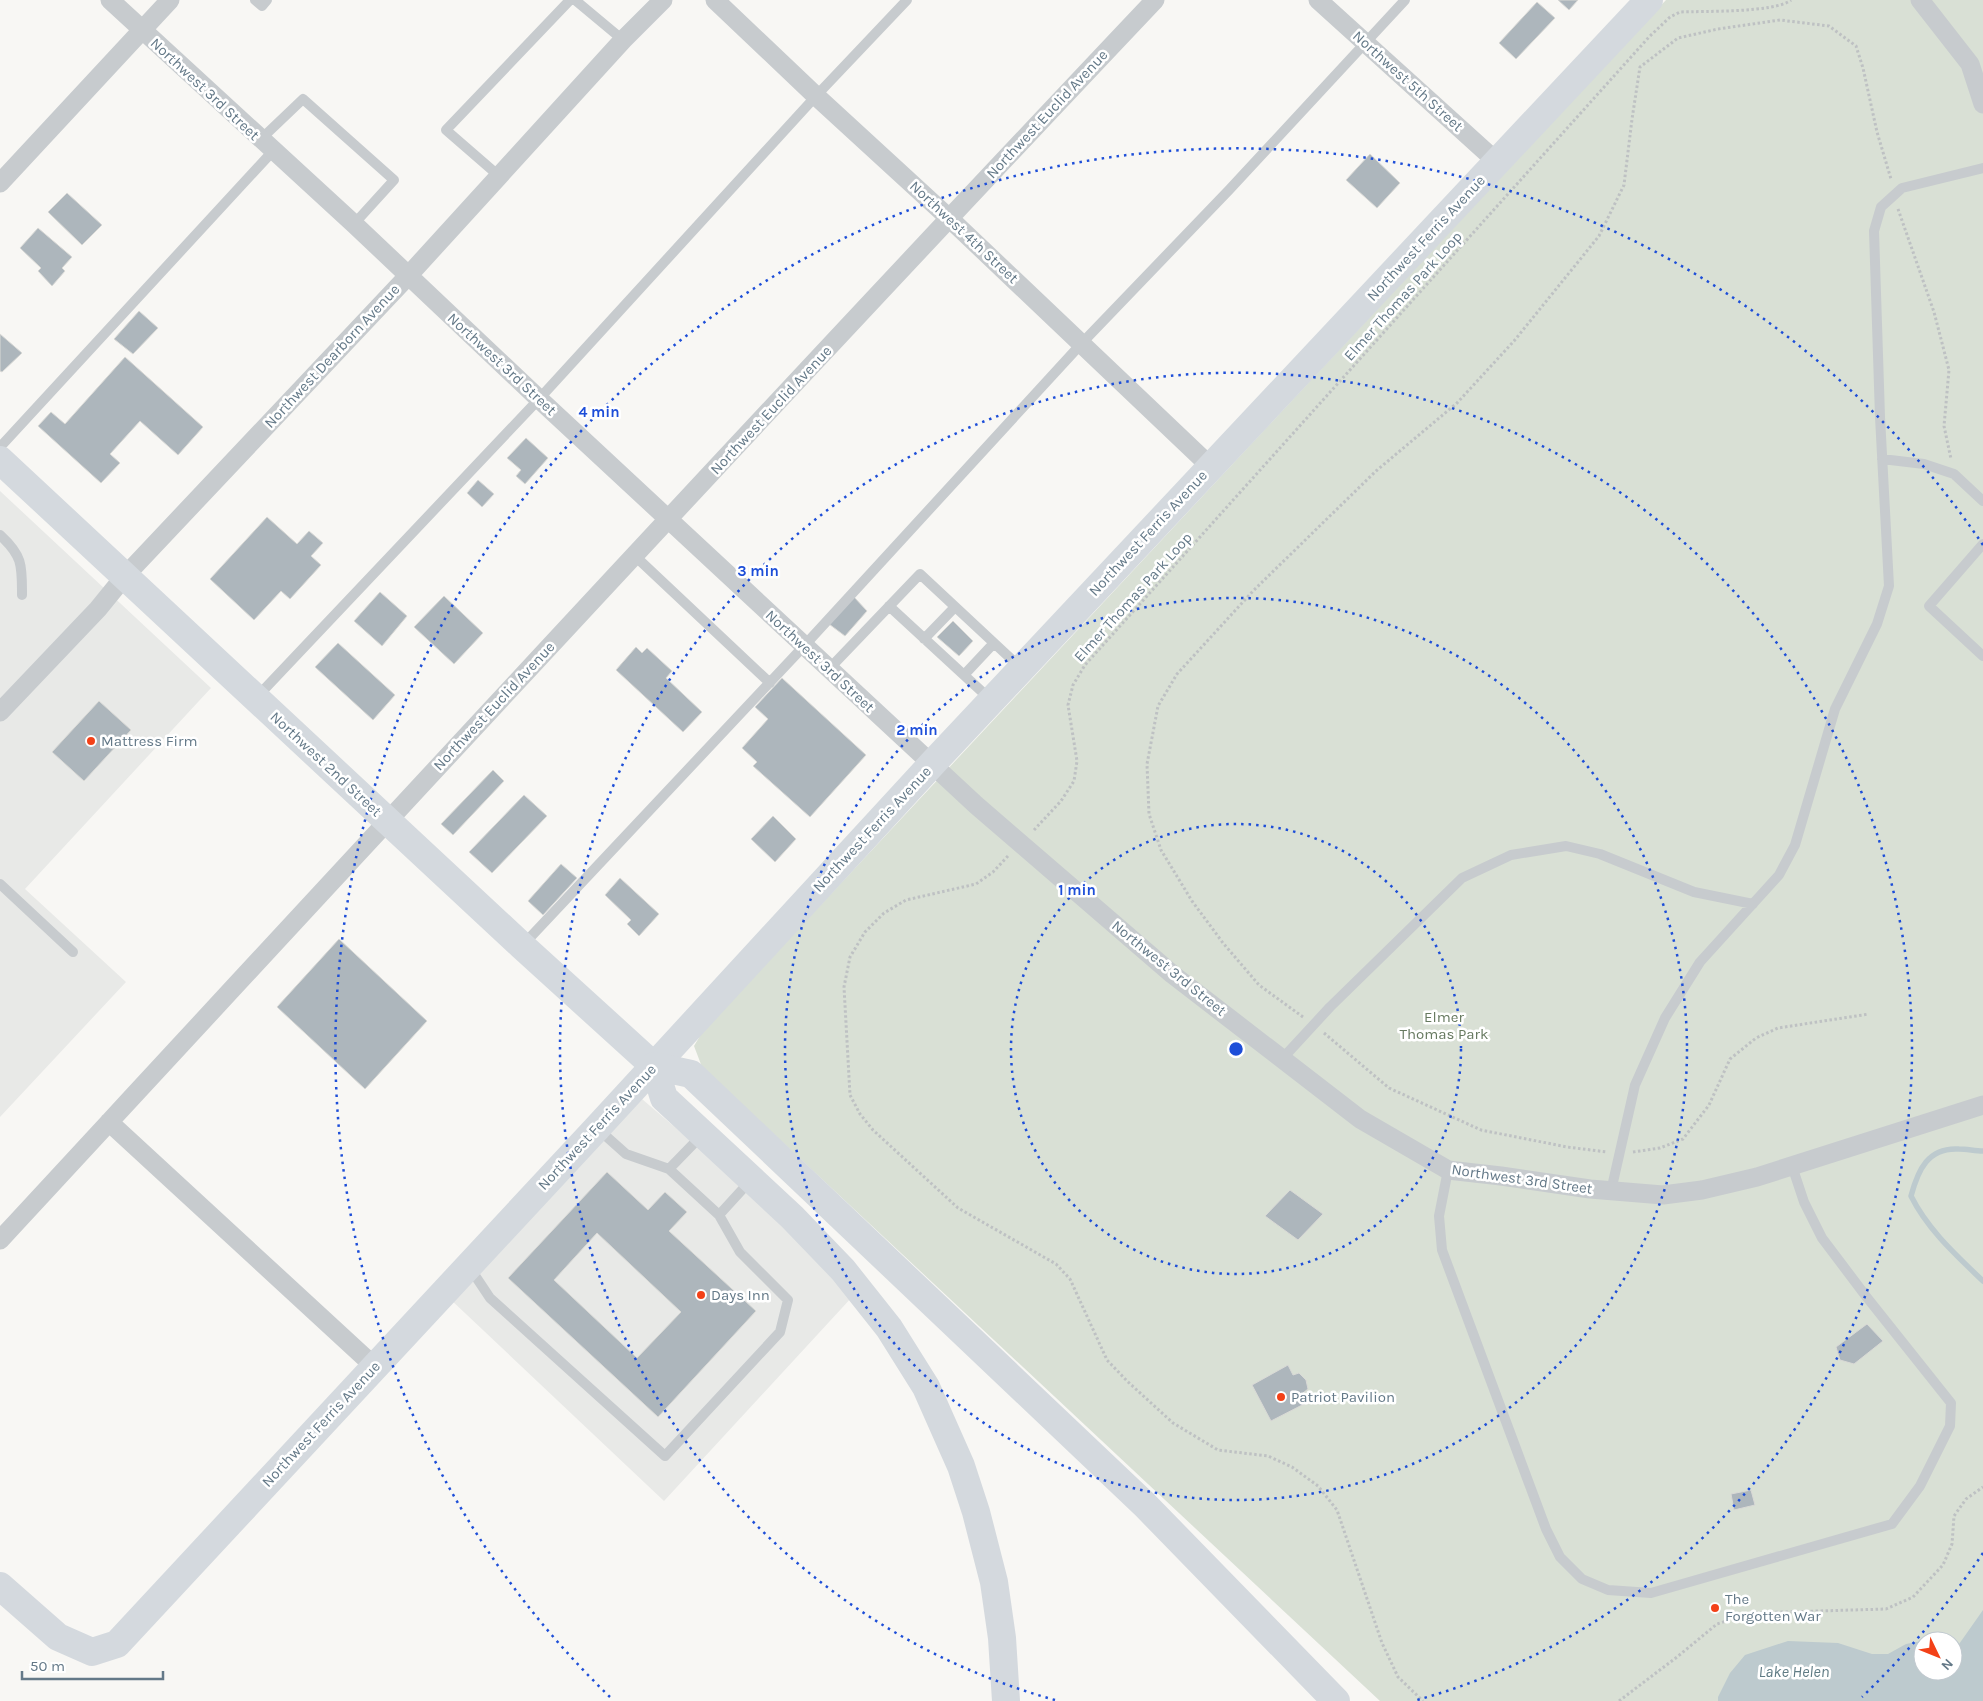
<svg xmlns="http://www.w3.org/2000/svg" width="1983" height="1701" font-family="Karla,sans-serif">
  <rect width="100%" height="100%" fill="#f8f7f4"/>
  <path fill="#e8e9e7" d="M0,491L211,688L25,889L126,982L0,1117Z
    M642,1099L755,1196L853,1296L664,1501L449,1298Z"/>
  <path fill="#d9e0d5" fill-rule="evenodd" d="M1666,0H1983V1701H1380L702,1067L694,1046L703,1031ZM1923,1641H1953V1671H1923Z"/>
  <path fill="#bdcace" d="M1983,1610V1701H1718V1697L1730,1673L1745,1655L1788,1641L1838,1643L1872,1654H1888L1906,1644L1932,1639L1945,1640L1946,1641H1923V1671H1953V1645L1957,1647Z"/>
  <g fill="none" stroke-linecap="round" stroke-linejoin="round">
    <path stroke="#bdcace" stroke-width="5.5" d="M1983,1151C1975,1151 1967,1149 1959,1149C1928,1147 1918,1170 1911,1196C1928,1230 1956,1255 1983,1281"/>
  </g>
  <path fill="#adb6bc" stroke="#d9d9d6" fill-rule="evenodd" d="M1558,0H1578L1569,10Z
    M1537,2L1555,18L1516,59L1499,43Z
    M1370,154L1400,183L1377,208L1346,180Z
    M67,193L102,225L82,245L48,212Z
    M38,228L72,257L62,268L65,271L52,286L38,271L41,268L20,248Z
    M139,311L158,328L133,354L114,339Z
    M0,334L22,353L2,372L0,371Z
    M125,357L203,427L178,455L140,421L110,454L120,463L101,483L38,426L51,412L65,424Z
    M526,438L548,458L525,484L516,476L521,470L507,458Z
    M478,480L494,494L482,507L467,493Z
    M267,517L297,544L309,531L323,543L311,556L321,565L290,599L281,591L254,620L210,579Z
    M380,592L407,616L382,646L354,621Z
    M444,596L483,633L454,664L414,627Z
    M854,597L867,611L845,636L829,624Z
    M953,621L973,641L959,656L937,637Z
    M338,643L395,695L373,720L315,667Z
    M636,647L642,653L647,648L672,671L666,678L702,712L683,732L616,670Z
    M782,678L866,755L810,817L753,766L757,762L742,748L768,719L755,707Z
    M99,701L131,730L84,781L52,752Z
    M493,770L504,781L453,835L441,824Z
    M524,795L547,816L492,873L469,852Z
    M773,816L796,839L775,862L751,839Z
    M561,864L577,878L543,915L528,901Z
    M620,878L659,914L639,936L627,924L631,920L605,895Z
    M339,939L427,1021L365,1089L277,1007Z
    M607,1172L648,1210L665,1192L687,1212L669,1231L756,1311L658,1417L508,1278ZM597,1233L681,1312L637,1358L554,1280Z
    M1290,1190L1323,1214L1298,1240L1265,1216Z
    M1867,1324L1883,1341L1854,1364L1840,1360L1836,1347Z
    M1288,1365L1293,1375L1299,1373L1306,1380L1308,1389L1303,1393L1308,1402L1271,1421L1252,1385Z
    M1751,1490L1755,1505L1734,1510L1731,1494Z"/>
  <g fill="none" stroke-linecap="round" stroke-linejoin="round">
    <path stroke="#bec1c3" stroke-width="3" stroke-dasharray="2.5 2.5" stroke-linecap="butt" d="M1898,209L1934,312L1949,370L1944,426L1951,459
      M1034,830L1061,801L1074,781L1077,761L1068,705L1073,685L1085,665L1649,37L1670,17L1680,12C1703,11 1775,13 1791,0
      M1008,856L993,872L976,884L906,900L884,913L865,932L850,957L844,987L850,1095L860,1114L873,1130L958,1208L1056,1264L1070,1279L1107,1360L1127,1381L1173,1423L1218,1450L1268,1456L1292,1467L1318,1486L1337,1510L1382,1643L1398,1677L1423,1701
      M1303,1017L1259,985L1223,943L1192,901L1161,850L1149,814L1147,764L1158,706L1177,674L1253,591L1376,471L1457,403L1514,341L1599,236L1624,185L1632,119L1640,67L1678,38L1718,29L1780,20L1829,26L1856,46L1863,68L1877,132L1891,179
      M1324,1033L1389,1088L1481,1130L1567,1147L1607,1152
      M1633,1152L1660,1148L1683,1139L1709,1105L1730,1059L1756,1038L1778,1028L1869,1014
      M1619,1701L1677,1657L1717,1624L1751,1613L1886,1609L1913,1597L1943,1565L1952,1544L1954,1516L1966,1499L1983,1487"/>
    <path stroke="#c7cbce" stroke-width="10" d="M255,0L262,6L267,0
      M575,0L623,40
      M260,140L303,99L394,180L354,224
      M499,176L446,130L570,0
      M0,447L273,151
      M1882,459L1924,464L1954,474L1983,501
      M0,535C23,556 22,566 22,595
      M1983,544L1929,606L1983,656
      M635,556L770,683
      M889,606L991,700
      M924,639L955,607
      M829,669L920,574L1021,668
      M964,675L994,643
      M256,698L539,399L816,96L907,0
      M0,884L73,952
      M522,946L804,646L1082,343L1229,190L1405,0
      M1282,1059L1330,1007L1462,878L1511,855L1566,846L1600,854L1694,892L1753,904
      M669,1169L702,1135
      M1448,1170L1439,1216L1442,1250L1546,1529L1560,1557L1582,1579L1608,1590L1651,1593L1892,1524L1920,1486L1950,1426L1951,1403L1865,1295L1822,1238L1804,1202L1792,1166
      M1611,1191L1635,1085L1665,1018L1700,962L1779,875L1795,845L1835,709L1877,624L1889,586L1880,417L1874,231L1881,207L1902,188L1983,168
      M719,1215L751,1180
      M470,1268L490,1298L665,1456L780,1332L788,1300L740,1252L719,1215L669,1169L626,1154L598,1129"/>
    <path stroke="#c7cbce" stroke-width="19" d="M110,0L354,224L539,399L976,805L1172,974L1360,1119L1448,1170L1501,1176L1590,1189L1663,1195L1702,1190L1757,1177L1983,1105
      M715,0L816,96L949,218L1210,466
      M1318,0L1497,162
      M1920,0L1970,64L1983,104
      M0,183L170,0
      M0,712L98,609L124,577L408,276L623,40L663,0
      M109,1122L375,1367
      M0,1240C384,825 767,410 1155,0"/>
    <path stroke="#d4d9de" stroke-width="28" d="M0,1586L58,1637L92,1652L117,1644L597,1128L932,764L1649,0"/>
    <path stroke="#d4d9de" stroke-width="28" d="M0,460L522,946L654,1066"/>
    <path stroke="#d4d9de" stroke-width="28" d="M1006,1701L1002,1638L994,1582L976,1512L961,1466L926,1387L889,1328L843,1270L792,1217L664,1098L654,1066L691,1074L1144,1504L1336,1701"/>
  </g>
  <g fill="none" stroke="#1d4ed8" stroke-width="2.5" stroke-dasharray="2.5 5">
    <circle cx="1236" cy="1049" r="225"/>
    <circle cx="1236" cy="1049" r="451"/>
    <path d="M1055 1700A676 676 0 1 1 1417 1700"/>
    <path d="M1983 1553A901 901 0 0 1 1862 1697M610 1697A901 901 0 1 1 1983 545"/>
  </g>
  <g fill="#f34118" stroke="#fff" stroke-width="2">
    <circle cx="91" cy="741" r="5"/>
    <circle cx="701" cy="1295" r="5"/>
    <circle cx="1281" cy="1397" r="5"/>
    <circle cx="1715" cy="1608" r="5"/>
  </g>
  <g text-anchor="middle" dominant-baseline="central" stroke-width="5" stroke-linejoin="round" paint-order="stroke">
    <g font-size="15" fill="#647988" stroke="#fff">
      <text transform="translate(1408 81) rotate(42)">Northwest 5th Street</text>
      <text transform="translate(205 89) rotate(43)">Northwest 3rd Street</text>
      <text transform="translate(1047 114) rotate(-47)">Northwest Euclid Avenue</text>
      <text transform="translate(964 232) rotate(43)">Northwest 4th Street</text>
      <text transform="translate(1426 238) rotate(-47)">Northwest Ferris Avenue</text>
      <text transform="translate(1403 296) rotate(-48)">Elmer Thomas Park Loop</text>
      <text transform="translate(332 356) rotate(-47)">Northwest Dearborn Avenue</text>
      <text transform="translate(502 364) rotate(43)">Northwest 3rd Street</text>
      <text transform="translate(771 410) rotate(-47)">Northwest Euclid Avenue</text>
      <text transform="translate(1148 533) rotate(-47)">Northwest Ferris Avenue</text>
      <text transform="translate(1133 597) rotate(-48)">Elmer Thomas Park Loop</text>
      <text transform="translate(820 661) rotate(43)">Northwest 3rd Street</text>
      <text transform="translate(494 706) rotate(-47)">Northwest Euclid Avenue</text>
      <text transform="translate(326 764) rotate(43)">Northwest 2nd Street</text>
      <text transform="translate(872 829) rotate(-47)">Northwest Ferris Avenue</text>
      <text transform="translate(1169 968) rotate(39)">Northwest 3rd Street</text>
      <text transform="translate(597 1127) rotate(-47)">Northwest Ferris Avenue</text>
      <text transform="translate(1522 1179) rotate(8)">Northwest 3rd Street</text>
      <text transform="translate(321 1424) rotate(-47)">Northwest Ferris Avenue</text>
    </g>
    <g font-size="15" fill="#647988" stroke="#fff" text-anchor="start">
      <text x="101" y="741">Mattress Firm</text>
      <text x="711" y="1295">Days Inn</text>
      <text x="1291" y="1397">Patriot Pavilion</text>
      <text x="1725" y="1599">The<tspan x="1725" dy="17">Forgotten War</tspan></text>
    </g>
    <g font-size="15" fill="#66795f" stroke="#fff">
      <text x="1444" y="1017">Elmer<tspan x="1444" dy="17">Thomas Park</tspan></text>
    </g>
    <g font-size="16" font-style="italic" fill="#5f7b84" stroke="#fff">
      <text x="1794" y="1671">Lake Helen</text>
    </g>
  </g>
  <circle cx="1236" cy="1049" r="8" fill="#1d4ed8" stroke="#fff" stroke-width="2.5"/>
  <g font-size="15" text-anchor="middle" font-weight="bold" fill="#1d4ed8" stroke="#fff" stroke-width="5" stroke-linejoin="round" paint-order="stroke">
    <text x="599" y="417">4 min</text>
    <text x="758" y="576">3 min</text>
    <text x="917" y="735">2 min</text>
    <text x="1077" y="895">1 min</text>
  </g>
  <g transform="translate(1938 1656) rotate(133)"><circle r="24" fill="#ffffff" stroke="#c1c9cf"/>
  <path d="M0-4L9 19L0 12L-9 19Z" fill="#f34118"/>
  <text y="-8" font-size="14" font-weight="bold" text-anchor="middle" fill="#647988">N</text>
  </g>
  <path d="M22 1671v8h141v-8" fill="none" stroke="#647988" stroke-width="2.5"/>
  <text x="30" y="1671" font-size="15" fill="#647988" stroke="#ffffff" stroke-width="4" paint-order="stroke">50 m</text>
</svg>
